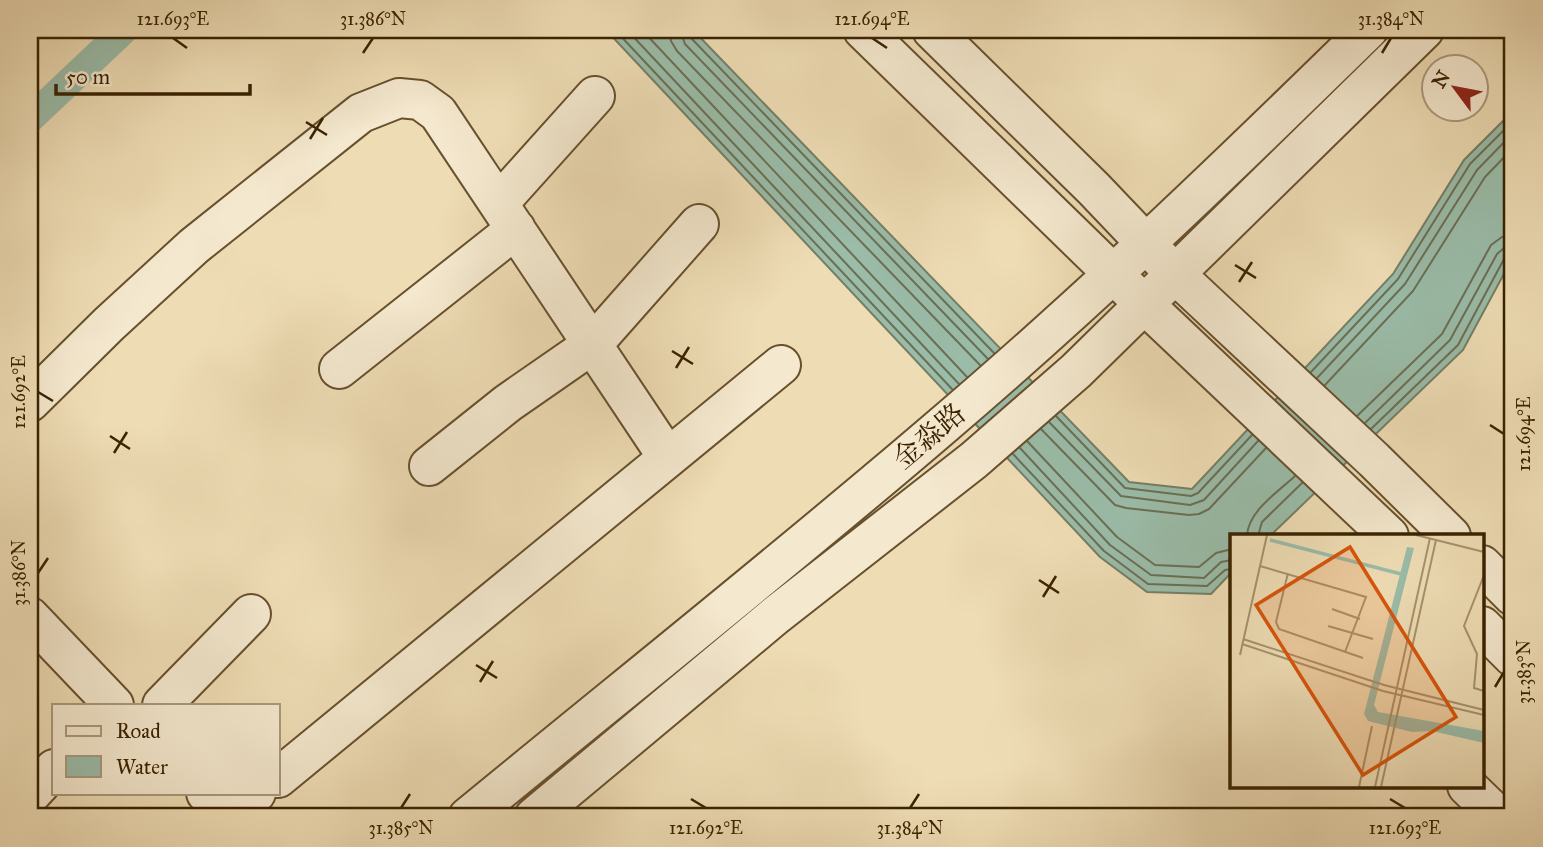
<svg xmlns="http://www.w3.org/2000/svg" width="1543" height="847" font-family="'IM FELL Great Primer','Noto Serif SC',serif">
  <rect width="100%" height="100%" fill="#eedcb4"/>
  <filter id="stains"><feTurbulence type="fractalNoise" baseFrequency=".00286" numOctaves="4"/><feColorMatrix values="0 0 0 0 .2 0 0 0 0 .09 0 0 0 0 .02 0 0 0 .5 -.17"/></filter>
  <radialGradient id="worn" r=".72"><stop offset=".6" stop-color="#630" stop-opacity="0"/><stop offset="1" stop-color="#630" stop-opacity=".3"/></radialGradient>
  <path fill="#9abca9" stroke="#747e65" stroke-width="2" d="M606,30H693L1129,482L1192,489L1393,274L1464,160L1513,111V257L1463,350L1271,535L1232,536L1231,573L1211,594L1147,592L1100,557Z"/>
  <g fill="none" stroke-linecap="round" stroke-linejoin="round">
    <path stroke="#6a6f54" stroke-width="2" d="M615,30L952,389
      M627,30L959,384
      M642,30L967,377
      M669,30L671,41L677,51L980,365
      M680,30L685,44L988,359
      M689,30L691,38L994,353
      M1311,372L1398,279L1470,164L1513,121
      M1317,378L1405,284L1477,170L1513,133
      M1325,385L1413,291L1485,177L1513,148
      M1056,416L1125,488L1191,496L1198,493L1252,435
      M1357,416L1442,334L1491,245L1502,237L1513,236
      M1049,422L1121,496L1190,505L1204,500L1258,441
      M1365,423L1450,340L1497,254L1504,248L1513,246
      M1041,429L1115,505L1126,508L1189,515L1199,514L1209,509L1266,448
      M1371,429L1458,345L1504,259L1513,255
      M1027,441L1117,537L1155,565L1199,567L1216,553L1232,549
      M1020,448L1110,545L1151,575L1204,578L1221,562L1232,560
      M1013,454L1104,551L1148,584L1207,586L1225,570L1232,569
      M1247,536C1248,511 1278,492 1295,476
      M1258,536L1262,522L1302,483"/>
    <path stroke="#9abca9" stroke-width="28" d="M30,119L124,30"/>
    <g stroke="#67502d" stroke-width="42">
      <path id="minor" d="M863,30L1143,303L1389,536
        M932,30L1094,189L1174,273L1374,460L1451,536
        M499,203L595,96
        M339,369L516,229
        M30,402L109,324L194,246L361,113L399,98L420,100L438,113L668,458
        M429,466L508,403L593,344L699,224
        M1482,565L1513,596
        M30,617L114,705
        M1482,626L1513,657
        M162,705L251,614
        M278,778L781,365
        M1467,786L1499,817
        M32,793L54,769
        M206,793C220,800 242,801 256,793
        M468,817C626,687 786,560 941,427C1089,301 1229,166 1368,30
        M534,817L776,615L974,460L1076,371L1424,30"/>
    </g>
    <use href="#minor" stroke="#f4e8ce" stroke-width="38"/>
  </g>
  <path fill="none" stroke="#3a2200" stroke-width="2.5" d="M173,38L187,48M872,38L887,48M363,53L373,38M1382,53L1391,38M306,122L327,135M310,139L323,118M1235,265L1256,278M1239,282L1252,262M672,351L693,364M676,368L689,347M38,392L53,401M1490,425L1504,434M110,436L130,449M114,453L127,432M38,573L48,558M1039,580L1059,593M1043,597L1056,576M476,665L497,678M480,682L493,661M1495,687L1504,672M691,799L706,808M1390,799L1405,808M401,808L410,794M910,808L919,794"/>
  <g text-anchor="middle" dominant-baseline="central" stroke-width="6" stroke-linejoin="round" paint-order="stroke">
    <g font-size="28" fill="#3a2200" stroke="#f4e8ce">
      <text transform="translate(929 436) rotate(-40)">金淼路</text>
    </g>
  </g>
  <g transform="translate(1230 534)">
    <rect width="254" height="254" fill="#eedcb4"/>
    <path d="M177,13L184,14L144,171L148,178L254,197V209L202,197L182,198L138,187L134,180Z" fill="#9abca9"/>
    <path fill="none" stroke="#9abca9" stroke-width="3.5" d="M40,6L171,40"/>
    <path fill="none" stroke="#a6926c" stroke-width="2" d="M186,1L254,18M30,32L136,63L115,118M58,39L46,88L49,95L133,124M254,41L234,92L247,120L244,154L254,157M102,75L130,85M98,92L143,105M13,105L154,151L254,176M12,110L153,157L254,181M10,121L37,1M129,253L142,192M145,253L200,4M151,253L206,6"/>
    <path fill="#d7540b" fill-opacity="0.15" stroke="#d7540b" stroke-width="3.5" d="M120,13L226,183L133,241L26,71Z"/>
    <rect width="254" height="254" fill="none" stroke="#3a2200" stroke-width="3.5"/>
  </g>
  <rect width="1543" height="847" fill="none" stroke="#eedcb4" stroke-width="77"/>
  <rect x="52" y="704" width="228" height="91" fill="#f4e8ce" stroke="#aa997c" stroke-width="2"/>
  <rect x="66" y="726" width="35" height="10" fill="#f4e8ce" stroke="#aa997c" stroke-width="2"/>
  <text x="116" y="738" font-size="21" fill="#3a2200">Road</text>
  <rect x="66" y="756" width="35" height="21" fill="#9abca9" stroke="#aa997c" stroke-width="2"/>
  <text x="116" y="774" font-size="21" fill="#3a2200">Water</text>
  <g transform="translate(1455 88) rotate(302)"><circle r="33" fill="#f4e8ce" stroke="#aa997c" stroke-width="2"/>
  <path d="M0-5L12 26L0 18L-12 26Z" fill="#8f2418"/>
  <text y="-10" font-size="19" font-weight="bold" text-anchor="middle" fill="#3a2200">N</text>
  </g>
  <path d="M56 84v10h194v-10" fill="none" stroke="#3a2200" stroke-width="3.5"/>
  <text x="66" y="84" font-size="21" fill="#3a2200" stroke="#f4e8ce" stroke-width="5" paint-order="stroke">50 m</text>
  <rect x="38" y="38" width="1466" height="770" fill="none" stroke="#3a2200" stroke-width="2.5"/>
  <g font-size="18" text-anchor="middle" fill="#3a2200">
    <text x="173" y="25">121.693°E</text>
    <text x="373" y="25">31.386°N</text>
    <text x="872" y="25">121.694°E</text>
    <text x="1391" y="25">31.384°N</text>
    <text transform="translate(19 392) rotate(-90)" y="6">121.692°E</text>
    <text transform="translate(1524 434) rotate(-90)" y="6">121.694°E</text>
    <text transform="translate(19 573) rotate(-90)" y="6">31.386°N</text>
    <text transform="translate(1524 672) rotate(-90)" y="6">31.383°N</text>
    <text x="401" y="834">31.385°N</text>
    <text x="706" y="834">121.692°E</text>
    <text x="910" y="834">31.384°N</text>
    <text x="1405" y="834">121.693°E</text>
  </g>
  <rect width="100%" height="100%" filter="url(#stains)"/>
  <rect width="100%" height="100%" fill="url(#worn)"/>
</svg>
